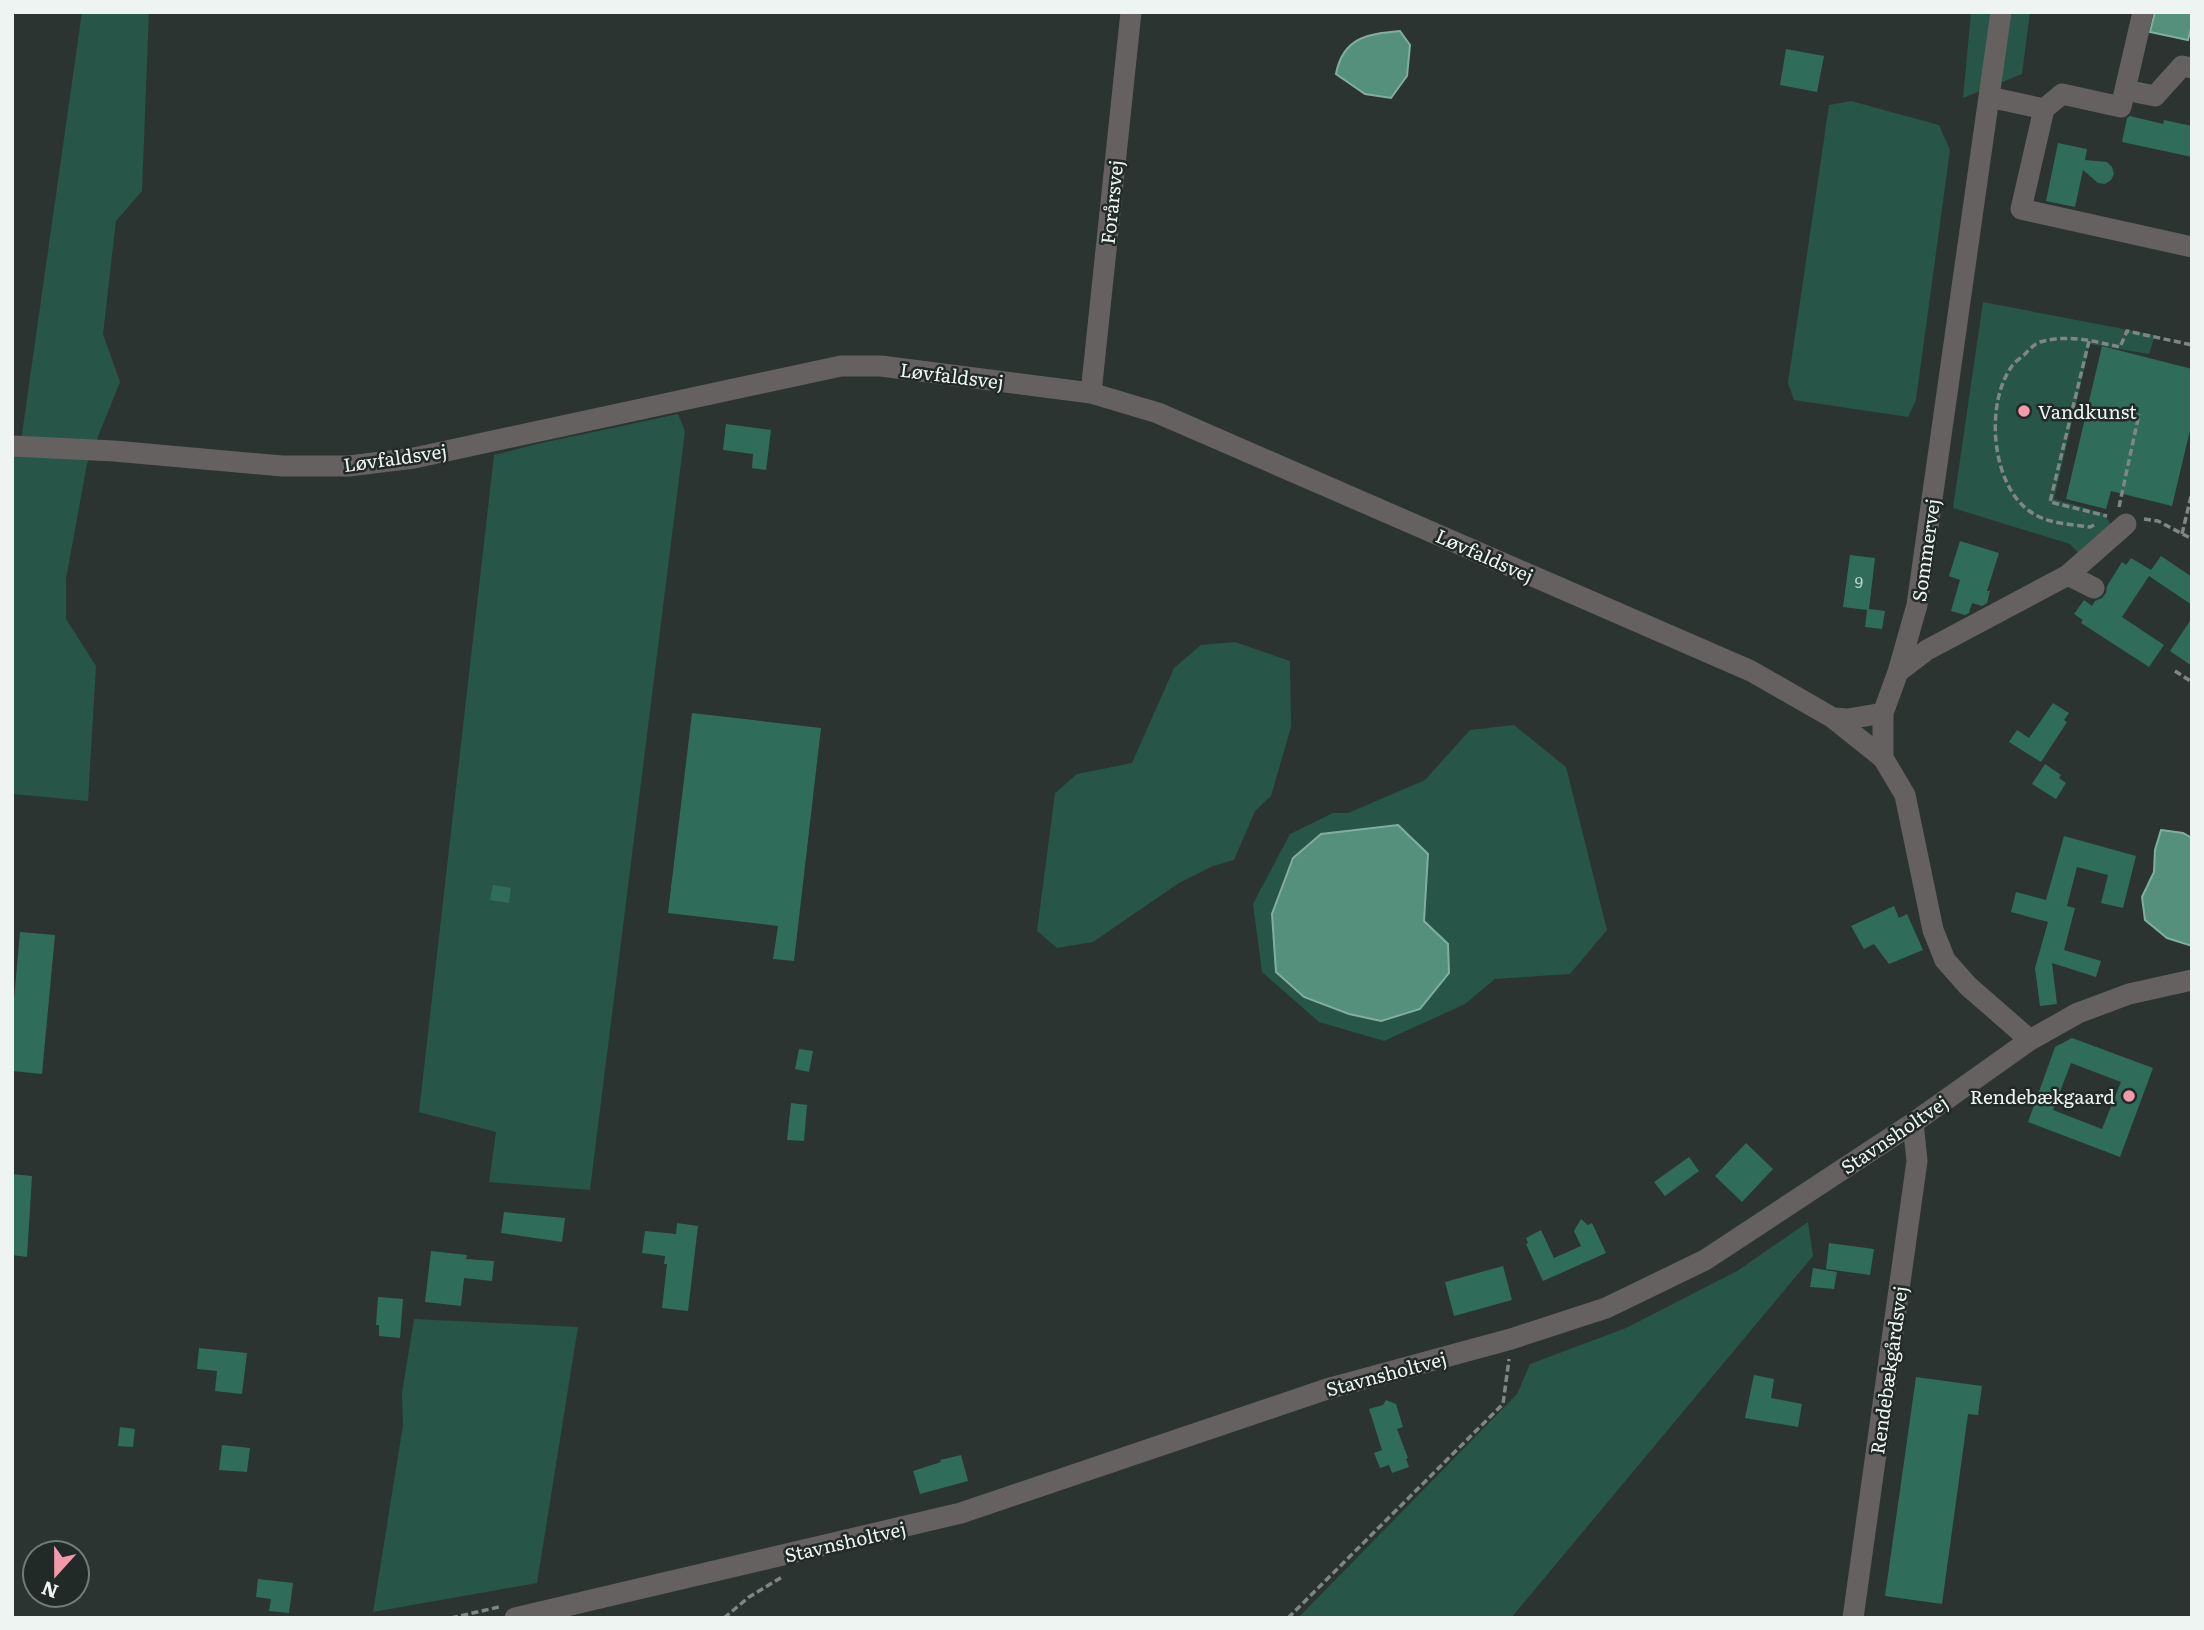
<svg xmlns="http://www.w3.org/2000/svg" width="2204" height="1630" font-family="Literata,serif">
  <rect width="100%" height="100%" fill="#2b3430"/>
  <path fill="#275547" d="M82,12H149L142,191L116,221L103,334L120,382L87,464L66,579V619L96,666L88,801L12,794V450L20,448Z
    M1971,12H2030L2022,74L1963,98Z
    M1851,101L1939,125L1950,150L1916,400L1908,417L1794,400L1788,383L1829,105Z
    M1983,302L2155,335L2149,354L2090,344L2054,499L2103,513L2113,527L2080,555L2070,544L1953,508Z
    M678,414L685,431L590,1190L489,1182L496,1132L419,1112L494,455L537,444Z
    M1235,642L1290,661L1291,727L1271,796L1255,811L1234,860L1213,866L1179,883L1093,942L1057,948L1037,931L1055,793L1077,774L1132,763L1174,668L1201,645Z
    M1514,725L1566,767L1607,930L1570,974L1495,979L1465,1004L1384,1041L1319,1022L1262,972L1253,904L1290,834L1333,813H1348L1425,780L1470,730Z
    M1808,1222L1813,1256L1511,1618H1298L1517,1394L1530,1364L1626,1328L1737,1271Z
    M414,1319L578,1327L537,1583L373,1612L403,1425L402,1393Z"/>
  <path fill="#54907c" stroke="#82ae9f" stroke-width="2" d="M2155,12H2192V25L2188,40L2150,32Z
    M1400,31L1410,45L1407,76L1391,98L1365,94L1336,74C1343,37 1368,34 1400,31Z
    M1398,825L1428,854L1424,921L1448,944L1449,973L1420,1009L1381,1021L1349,1014L1304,997L1276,972L1272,914L1293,858L1321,834Z
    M2161,830L2183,833L2192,838V946L2167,938L2145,920L2142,897L2154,872L2155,850Z"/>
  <path fill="#306c5a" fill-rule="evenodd" d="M1786,49L1824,56L1817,92L1780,85Z
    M2130,116L2163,124L2164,120L2192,126V157L2122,142L2127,118Z
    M2058,143L2087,149L2085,160L2107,162L2112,167L2114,174L2111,180L2105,184L2098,183L2083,170L2075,207L2046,201Z
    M2102,346L2192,369V422L2172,506L2111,491L2106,509L2066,499Z
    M726,424L771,430L766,470L752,468L753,454L723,450Z
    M1960,541L1999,553L1987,591H1990L1987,603L1982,606L1972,603L1969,613L1965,615L1951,611L1960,580L1949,576Z
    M1850,555L1875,558L1869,609L1885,611L1882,629L1865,627L1867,610L1843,607Z
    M2161,556L2192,577V605L2149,576L2122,617L2164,645L2149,667L2081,623L2083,620L2074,614L2084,600L2092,606L2095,601L2102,598L2106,593L2107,586L2122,562L2126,565L2131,558L2151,570Z
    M2192,618V666L2170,651Z
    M2053,703L2069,713L2064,720L2067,722L2041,762L2009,742L2017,730L2029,738Z
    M692,713L821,728L794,961L773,959L778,926L668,913Z
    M2045,764L2061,775L2059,778L2066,783L2056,799L2032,784Z
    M2064,836L2136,856L2123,908L2101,903L2108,875L2077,867L2067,906L2075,908L2064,950L2101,961L2096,977L2052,963L2057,1004L2040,1006L2035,968L2048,922L2011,912L2016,892L2046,900Z
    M493,885L511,888L509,903L490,900Z
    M1894,906L1899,918L1907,914L1923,950L1889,964L1874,944L1864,949L1851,926Z
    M20,932L55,935L42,1074L12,1071V1021Z
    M2072,1038L2153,1068L2120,1157L2028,1122L2055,1047ZM2071,1063L2121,1082L2102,1129L2053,1110Z
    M799,1049L813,1051L809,1072L795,1069Z
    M791,1103L807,1105L804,1141L787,1140Z
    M1746,1143L1773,1169L1742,1202L1715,1176Z
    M1689,1157L1699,1171L1665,1196L1654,1182Z
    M12,1174L32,1176L27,1257L12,1255Z
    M504,1212L565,1218L562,1242L501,1233Z
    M1581,1219L1588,1225L1592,1223L1606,1253L1543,1281L1526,1244L1528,1243L1526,1238L1541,1230L1554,1258L1581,1246L1574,1231Z
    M677,1223L698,1226L688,1311L662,1308L667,1264H664L665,1256L642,1253L645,1231L676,1234Z
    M1829,1243L1874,1249L1870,1275L1826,1269Z
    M431,1251L467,1255L466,1259L494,1261L492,1281L464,1278L461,1306L425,1302Z
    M1503,1266L1512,1300L1454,1316L1445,1282Z
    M1813,1268L1837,1272L1834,1289L1810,1287Z
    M378,1297L403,1299L400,1338L379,1336V1325H376Z
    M199,1348L247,1353L242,1394L215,1391L217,1371L197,1369Z
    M1754,1375L1774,1379L1771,1398L1802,1404L1798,1427L1745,1418Z
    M1916,1377L1982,1386L1978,1415L1968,1414L1942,1604L1885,1596Z
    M1386,1400L1396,1404L1403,1427L1397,1429L1408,1458L1406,1459L1409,1467L1392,1473L1389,1465L1380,1468L1374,1453L1382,1450L1369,1409L1383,1405Z
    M120,1427L135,1429L133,1447L118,1446Z
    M222,1445L250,1448L247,1472L219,1470Z
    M961,1455L968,1481L920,1494L913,1471L941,1462L940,1460Z
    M258,1579L293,1583L289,1613L269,1611L271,1599L256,1597Z"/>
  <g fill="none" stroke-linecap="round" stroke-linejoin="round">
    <path stroke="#7f8784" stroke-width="3.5" stroke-dasharray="7 3.5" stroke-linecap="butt" d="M2089,341L2050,502L2107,516
      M2119,507L2139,414
      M2144,519L2158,521L2192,539
      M2094,525L2090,527C2069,524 2046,524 2028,510C1991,482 1985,403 2012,366C2015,362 2020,358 2024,355C2029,350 2034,344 2040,342C2068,334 2093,341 2120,347L2127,331L2192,345
      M2182,534L2192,492
      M2175,671L2192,682
      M451,1618L499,1607
      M724,1618L749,1597L782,1577
      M1288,1618L1503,1404L1509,1359"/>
    <path stroke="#656161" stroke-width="21" d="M2001,12L1917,605L1898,672L1883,713V758L1905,795L1933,930L1945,960L1968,986L2030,1040
      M2125,90L2155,96L2182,66L2192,68
      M1989,97L2044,109L2021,209L2192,247
      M2044,109L2062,94L2121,107L2143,12
      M1091,393L1131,12
      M12,446L114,451L282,466H349L414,458L841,366H881L1091,393L1158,413L1751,671L1833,718L1883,758
      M2068,575L2094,588
      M1898,672L1927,650L2068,575L2126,524
      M1833,718L1848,719L1883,713
      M515,1618L961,1513L1327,1389L1511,1339L1606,1308L1705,1260L1913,1123L2030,1040L2078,1013L2129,994L2192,980
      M1853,1618L1917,1161L1913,1123"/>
  </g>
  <g fill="#f39aaa" stroke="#212a27" stroke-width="2.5">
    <circle cx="2024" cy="411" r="7"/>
    <circle cx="2129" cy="1096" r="7"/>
  </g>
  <g text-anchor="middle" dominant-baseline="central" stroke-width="5" stroke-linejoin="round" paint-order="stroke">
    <g font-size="16" fill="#bed2cc">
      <text x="1859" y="581">9</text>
    </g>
    <g font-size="19" fill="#eef4f2" stroke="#212a27">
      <text transform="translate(1111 202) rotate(-84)">Forårsvej</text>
      <text transform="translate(952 375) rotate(7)">Løvfaldsvej</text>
      <text transform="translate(395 457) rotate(-8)">Løvfaldsvej</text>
      <text transform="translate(1925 550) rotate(-82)">Sommervej</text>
      <text transform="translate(1485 555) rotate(24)">Løvfaldsvej</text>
      <text transform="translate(1894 1134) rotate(-34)">Stavnsholtvej</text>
      <text transform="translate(1888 1370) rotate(-82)">Rendebækgårdsvej</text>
      <text transform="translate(1386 1373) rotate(-15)">Stavnsholtvej</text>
      <text transform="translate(845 1541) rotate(-13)">Stavnsholtvej</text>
    </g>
    <g font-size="19" fill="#eef4f2" stroke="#212a27" text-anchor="start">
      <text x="2038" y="411">Vandkunst</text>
      <text x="2115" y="1096" text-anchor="end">Rendebækgaard</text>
    </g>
  </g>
  <rect width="2204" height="1630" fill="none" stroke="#eef4f2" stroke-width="28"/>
  <g transform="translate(56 1574) rotate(201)"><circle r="33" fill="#212a27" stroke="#737b78" stroke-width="2"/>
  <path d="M0-5L12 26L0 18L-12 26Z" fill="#f39aaa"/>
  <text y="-10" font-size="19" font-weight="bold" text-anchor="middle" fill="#eef4f2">N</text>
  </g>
</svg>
